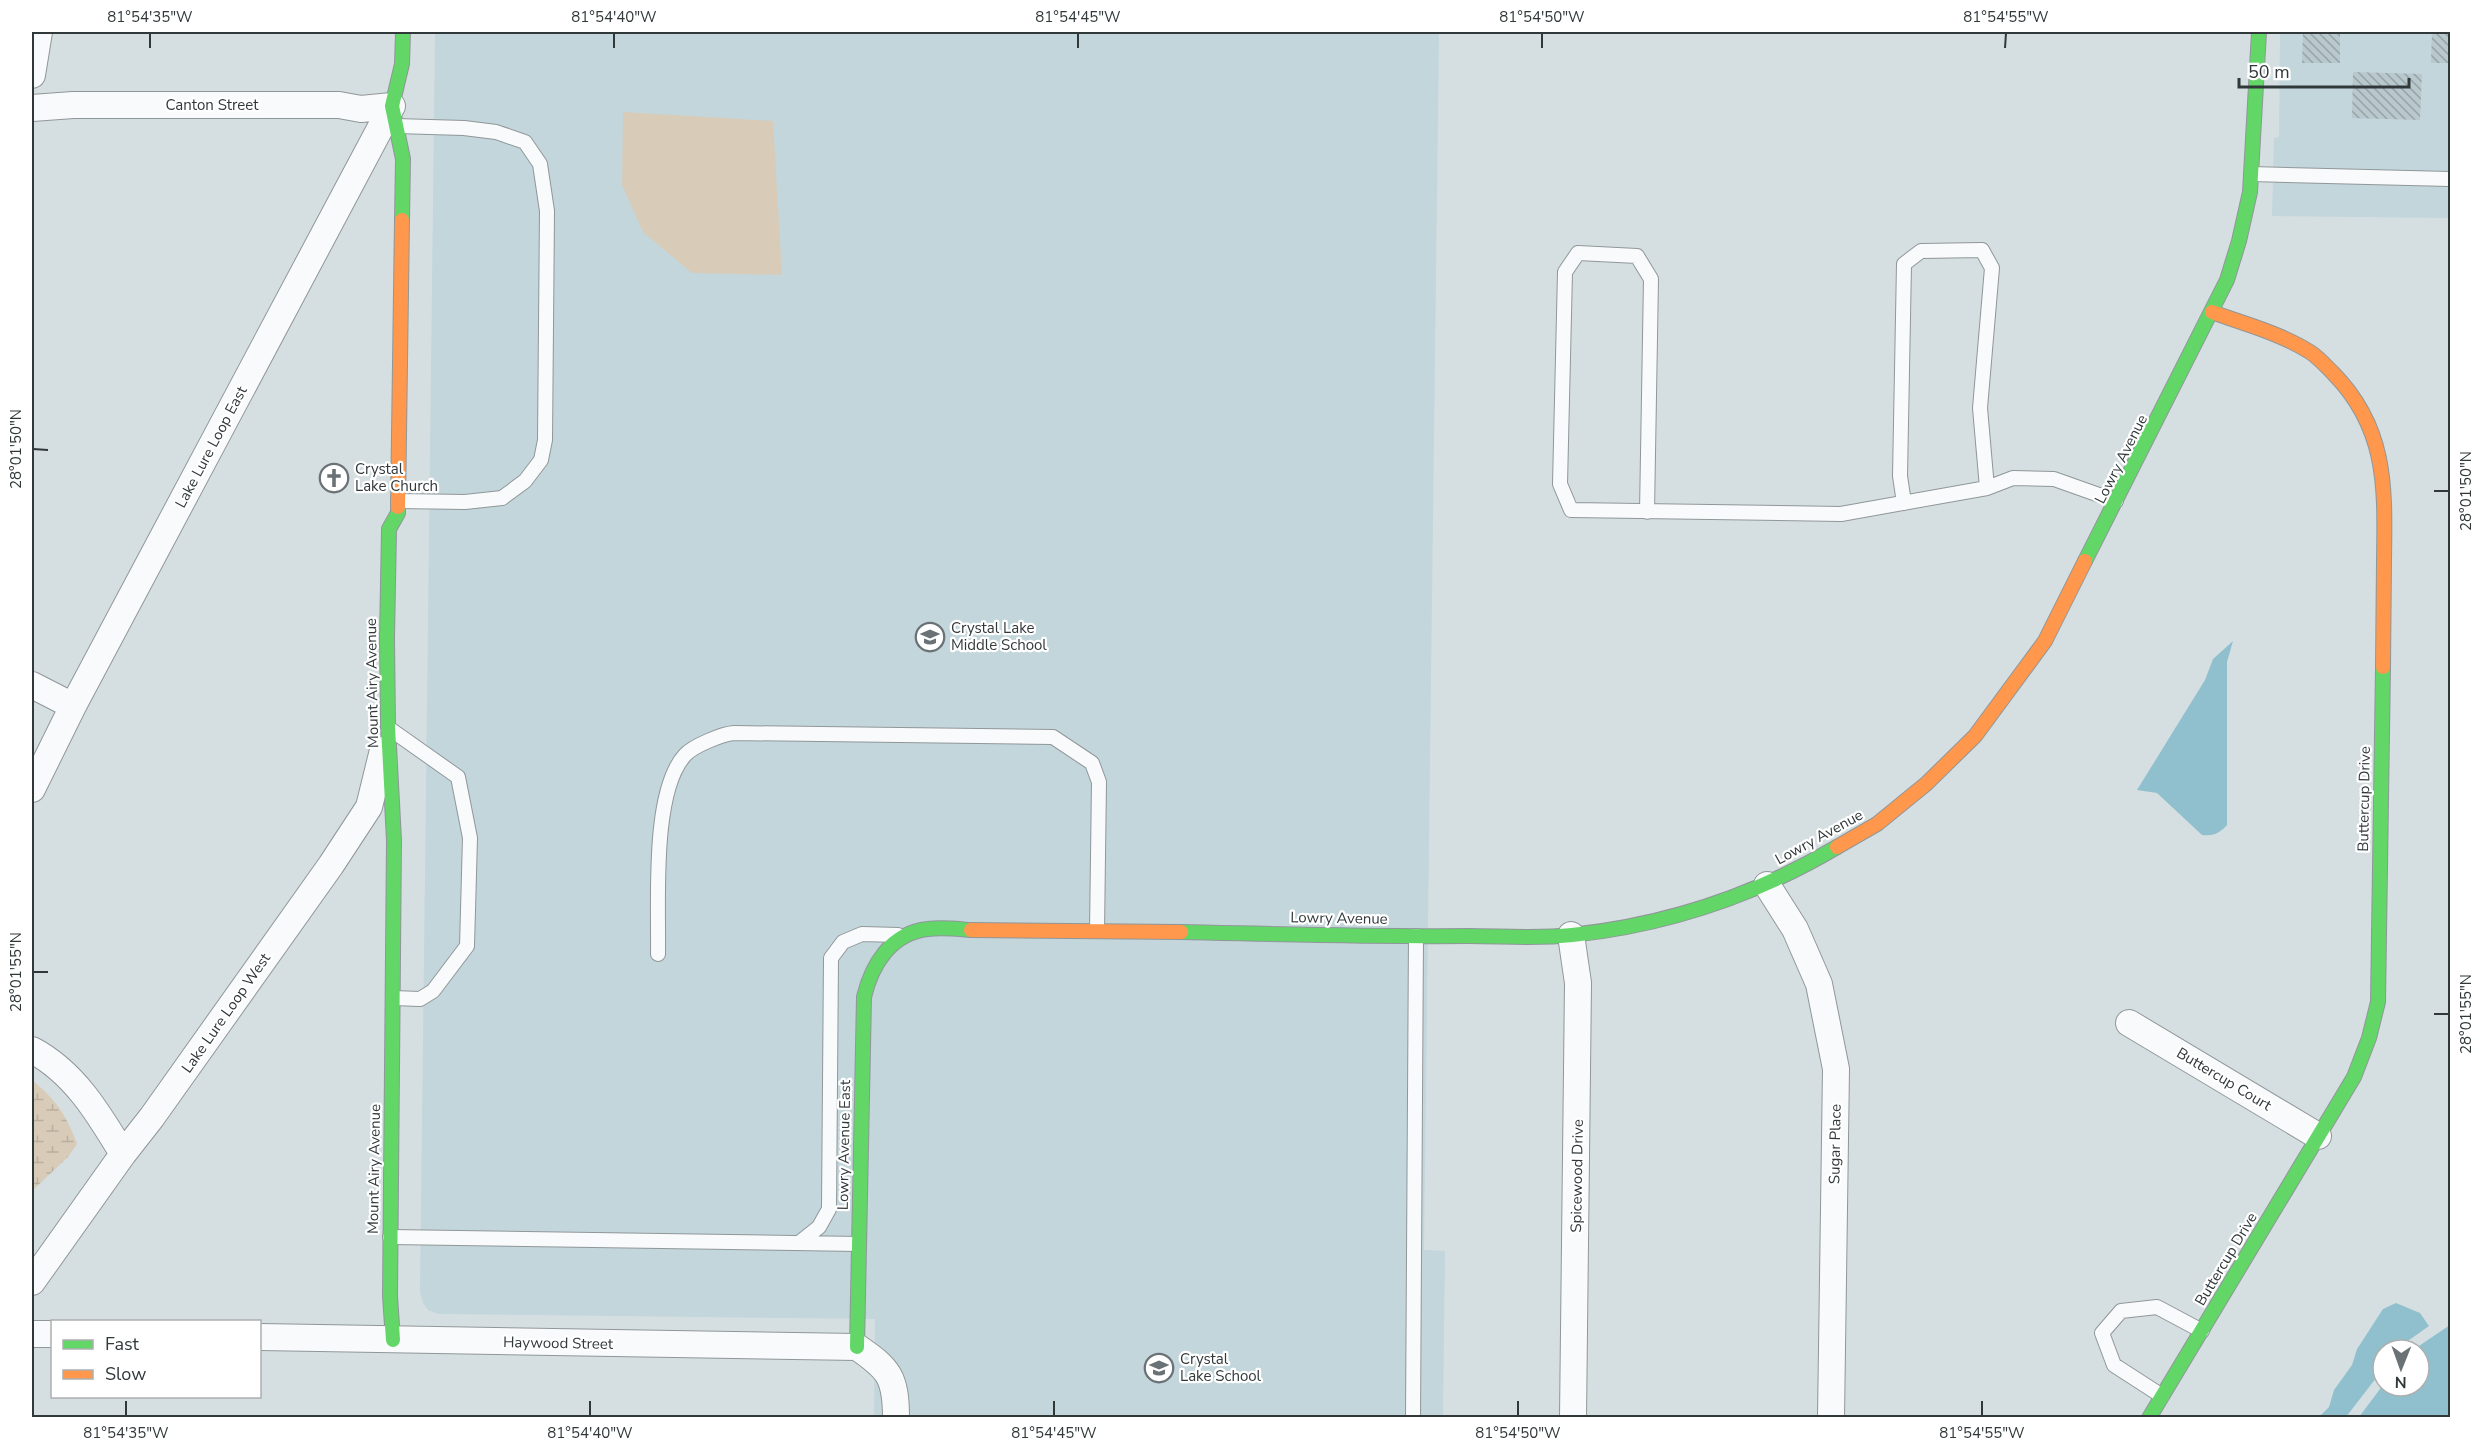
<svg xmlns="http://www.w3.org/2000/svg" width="2482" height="1449" font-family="'Nunito Sans',sans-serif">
  <defs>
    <pattern id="wetland-marsh" width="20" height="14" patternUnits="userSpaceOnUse" patternTransform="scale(1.5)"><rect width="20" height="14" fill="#d8cbb8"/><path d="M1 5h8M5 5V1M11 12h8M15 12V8" fill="none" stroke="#baaf9f"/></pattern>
    <pattern id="building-back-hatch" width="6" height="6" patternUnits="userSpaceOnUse" patternTransform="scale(1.5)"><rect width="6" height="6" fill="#b8c8cd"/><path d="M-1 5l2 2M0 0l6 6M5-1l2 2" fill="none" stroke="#96a3a7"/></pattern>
  </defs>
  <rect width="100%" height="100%" fill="#d5dfe2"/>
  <path fill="#c3d6dc" d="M435,32H1439L1424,1250L1445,1251L1443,1417H874L875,1319L438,1314L428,1310L423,1303L420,1291Z
    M2280,32H2450V218L2272,216L2274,138L2279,137Z"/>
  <path fill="#d8cbb8" d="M623,112L773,121L782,275L692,273L643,232L622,185Z"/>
  <path fill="url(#wetland-marsh)" d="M32,1080C56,1100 66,1114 77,1144L68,1157L32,1191Z"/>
  <path fill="#90c0cd" d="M2233,641L2227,662V825C2219,834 2213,836 2202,835L2157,793L2137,790L2205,680L2213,659Z
    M2396,1303L2420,1313L2429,1326L2405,1343L2399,1350H2383V1369L2346,1417H2319L2329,1407L2334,1390L2352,1365L2357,1349L2383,1309Z
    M2450,1325V1417H2359L2383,1385L2419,1386V1350H2413Z"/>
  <path fill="url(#building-back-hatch)" d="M2303,32H2340V63H2302Z
    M2432,32H2451V63H2431Z
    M2353,72L2422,74L2420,120L2352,118Z"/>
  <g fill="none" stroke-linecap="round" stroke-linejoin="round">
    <g stroke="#909799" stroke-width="16">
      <path id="lane" d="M396,126L464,128L496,132L525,142L540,164L547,211L545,440L541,460L525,481L502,498L465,502L398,501
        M2251,174L2450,179
        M1904,503L1900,476L1904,264L1921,251L1982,250L1992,268L1980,408L1987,488
        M1647,512L1651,279L1637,256L1578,253L1565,272L1560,484L1571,510L1841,514L1987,488L2013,478L2054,479L2116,501
        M390,729L458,777L470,838L467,946L433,991L420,999L393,998
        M658,954C659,905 651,792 685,755C693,746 722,734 734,733L1053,737L1092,763L1099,782L1097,931
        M390,1237L859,1244
        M799,1243L819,1227L829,1209L831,958L843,942L862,934L898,935
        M2162,1396L2114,1365L2102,1333L2121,1311L2157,1307L2202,1331
        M1413,1418L1416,936"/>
    </g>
    <g stroke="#909799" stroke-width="28">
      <path id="street" d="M32,75L39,32
        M32,108L73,105H339L361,109L392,106
        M32,685L73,706
        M32,789L73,706L392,106
        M1767,885L1795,929L1819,984L1836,1069L1831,1418
        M1571,935L1578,983L1573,1418
        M2129,1023L2318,1136
        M32,1050C74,1072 99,1114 123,1154
        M32,1282L123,1154L152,1117L331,865L369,807L383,750
        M32,1334H52
        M260,1337L857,1347C889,1369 896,1377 896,1418"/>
    </g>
    <g stroke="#909799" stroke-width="16">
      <path id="fast" d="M402,220L403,159L392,106L402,64L403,32
        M2085,561L2227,280L2239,241L2250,192L2259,32
        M1181,932C1277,934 1372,937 1468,936C1502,936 1538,939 1572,935C1666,925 1756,895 1837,847
        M393,1340L390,1296L394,840L388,727L387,638L389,529L398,513V507
        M857,1347L864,997C872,964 891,933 928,929C942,927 957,929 971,930
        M2149,1418L2354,1077L2369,1038L2378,1002L2383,667"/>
    </g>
    <g stroke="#909799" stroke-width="16">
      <path id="slow" d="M2212,312C2244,324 2280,333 2310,352C2318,357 2326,366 2333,373C2388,429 2385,489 2384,561C2384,596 2383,632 2383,667
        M398,507L402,220
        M1837,847L1877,824L1926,784L1975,736L2045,641L2085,561
        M971,930L1181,932"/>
    </g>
    <use href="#lane" stroke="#f9fafb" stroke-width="14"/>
    <use href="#street" stroke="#f9fafb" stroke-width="26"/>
    <use href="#fast" stroke="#63d668" stroke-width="14"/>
    <use href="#slow" stroke="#ff974d" stroke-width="14"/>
  </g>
  <path fill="none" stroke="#31383a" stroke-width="2" d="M150,48V33M614,48V33M1078,48V33M1542,48V33M2005,48L2006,33M33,449L48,450M2434,491H2449M33,972H48M2434,1014H2449M126,1416V1401M590,1416V1401M1054,1416V1401M1518,1416V1401M1982,1416V1401"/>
  <defs>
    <g id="church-ring" transform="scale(1.5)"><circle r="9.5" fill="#fff" stroke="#6a7275" stroke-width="1.5"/><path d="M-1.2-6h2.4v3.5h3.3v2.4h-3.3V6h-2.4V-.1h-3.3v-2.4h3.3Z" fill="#6a7275"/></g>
    <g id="school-ring" transform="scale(1.5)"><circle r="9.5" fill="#fff" stroke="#6a7275" stroke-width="1.5"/><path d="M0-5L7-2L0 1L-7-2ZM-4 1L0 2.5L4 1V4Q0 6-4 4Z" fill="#6a7275"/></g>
  </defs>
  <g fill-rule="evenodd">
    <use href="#church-ring" x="334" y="478"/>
    <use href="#school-ring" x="930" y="637"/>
    <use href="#school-ring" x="1159" y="1368"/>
  </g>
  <g text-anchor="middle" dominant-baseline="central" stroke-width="4.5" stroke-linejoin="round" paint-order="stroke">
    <g font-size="15" fill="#31383a" stroke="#fff">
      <text x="212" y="105">Canton Street</text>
      <text transform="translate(211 447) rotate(-62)">Lake Lure Loop East</text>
      <text transform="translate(2121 459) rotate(-63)">Lowry Avenue</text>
      <text transform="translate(372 683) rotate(-91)">Mount Airy Avenue</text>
      <text transform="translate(2364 799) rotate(-89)">Buttercup Drive</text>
      <text transform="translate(1819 837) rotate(-29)">Lowry Avenue</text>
      <text transform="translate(1339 918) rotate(1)">Lowry Avenue</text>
      <text transform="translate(226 1013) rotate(-55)">Lake Lure Loop West</text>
      <text transform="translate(2224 1079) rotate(31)">Buttercup Court</text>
      <text transform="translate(1835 1144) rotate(-89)">Sugar Place</text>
      <text transform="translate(844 1145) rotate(-89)">Lowry Avenue East</text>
      <text transform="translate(374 1169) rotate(-89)">Mount Airy Avenue</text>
      <text transform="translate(1577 1176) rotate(-89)">Spicewood Drive</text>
      <text transform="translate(2226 1259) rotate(-59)">Buttercup Drive</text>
      <text transform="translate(558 1343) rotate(1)">Haywood Street</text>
    </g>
    <g font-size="15" fill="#31383a" stroke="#fff" text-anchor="start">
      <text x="355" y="469">Crystal<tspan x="355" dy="17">Lake Church</tspan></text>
      <text x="951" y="628">Crystal Lake<tspan x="951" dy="17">Middle School</tspan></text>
      <text x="1180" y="1359">Crystal<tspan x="1180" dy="17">Lake School</tspan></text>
    </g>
  </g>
  <rect width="2482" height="1449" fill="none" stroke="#ffffff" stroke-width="66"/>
  <rect x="51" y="1320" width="210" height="78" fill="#ffffff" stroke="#adafb0" stroke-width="1.5"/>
  <rect x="63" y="1340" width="30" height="9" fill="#63d668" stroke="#adafb0" stroke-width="1.5"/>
  <text x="105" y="1350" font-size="18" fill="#31383a">Fast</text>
  <rect x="63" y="1370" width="30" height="9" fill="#ff974d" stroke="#adafb0" stroke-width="1.5"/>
  <text x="105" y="1380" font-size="18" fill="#31383a">Slow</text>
  <g transform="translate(2401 1368) rotate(181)"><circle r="28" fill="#ffffff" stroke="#adafb0" stroke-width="1.5"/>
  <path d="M0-4.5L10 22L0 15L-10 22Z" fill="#6a7275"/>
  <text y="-9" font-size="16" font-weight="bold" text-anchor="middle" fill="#31383a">N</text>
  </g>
  <path d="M2239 78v9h170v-9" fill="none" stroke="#31383a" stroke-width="3"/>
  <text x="2248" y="78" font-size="18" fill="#31383a" stroke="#ffffff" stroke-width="4.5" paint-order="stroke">50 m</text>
  <rect x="33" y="33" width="2416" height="1383" fill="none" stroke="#31383a" stroke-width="2"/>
  <g font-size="15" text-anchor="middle" fill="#31383a">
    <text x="150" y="22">81°54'35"W</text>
    <text x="614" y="22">81°54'40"W</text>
    <text x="1078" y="22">81°54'45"W</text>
    <text x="1542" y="22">81°54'50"W</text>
    <text x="2006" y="22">81°54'55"W</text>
    <text transform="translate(16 449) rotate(-90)" y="5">28°01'50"N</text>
    <text transform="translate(2466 491) rotate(-90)" y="5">28°01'50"N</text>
    <text transform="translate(16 972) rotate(-90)" y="5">28°01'55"N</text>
    <text transform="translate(2466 1014) rotate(-90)" y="5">28°01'55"N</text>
    <text x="126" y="1438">81°54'35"W</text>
    <text x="590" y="1438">81°54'40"W</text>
    <text x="1054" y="1438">81°54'45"W</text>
    <text x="1518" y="1438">81°54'50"W</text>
    <text x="1982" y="1438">81°54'55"W</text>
  </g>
</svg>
